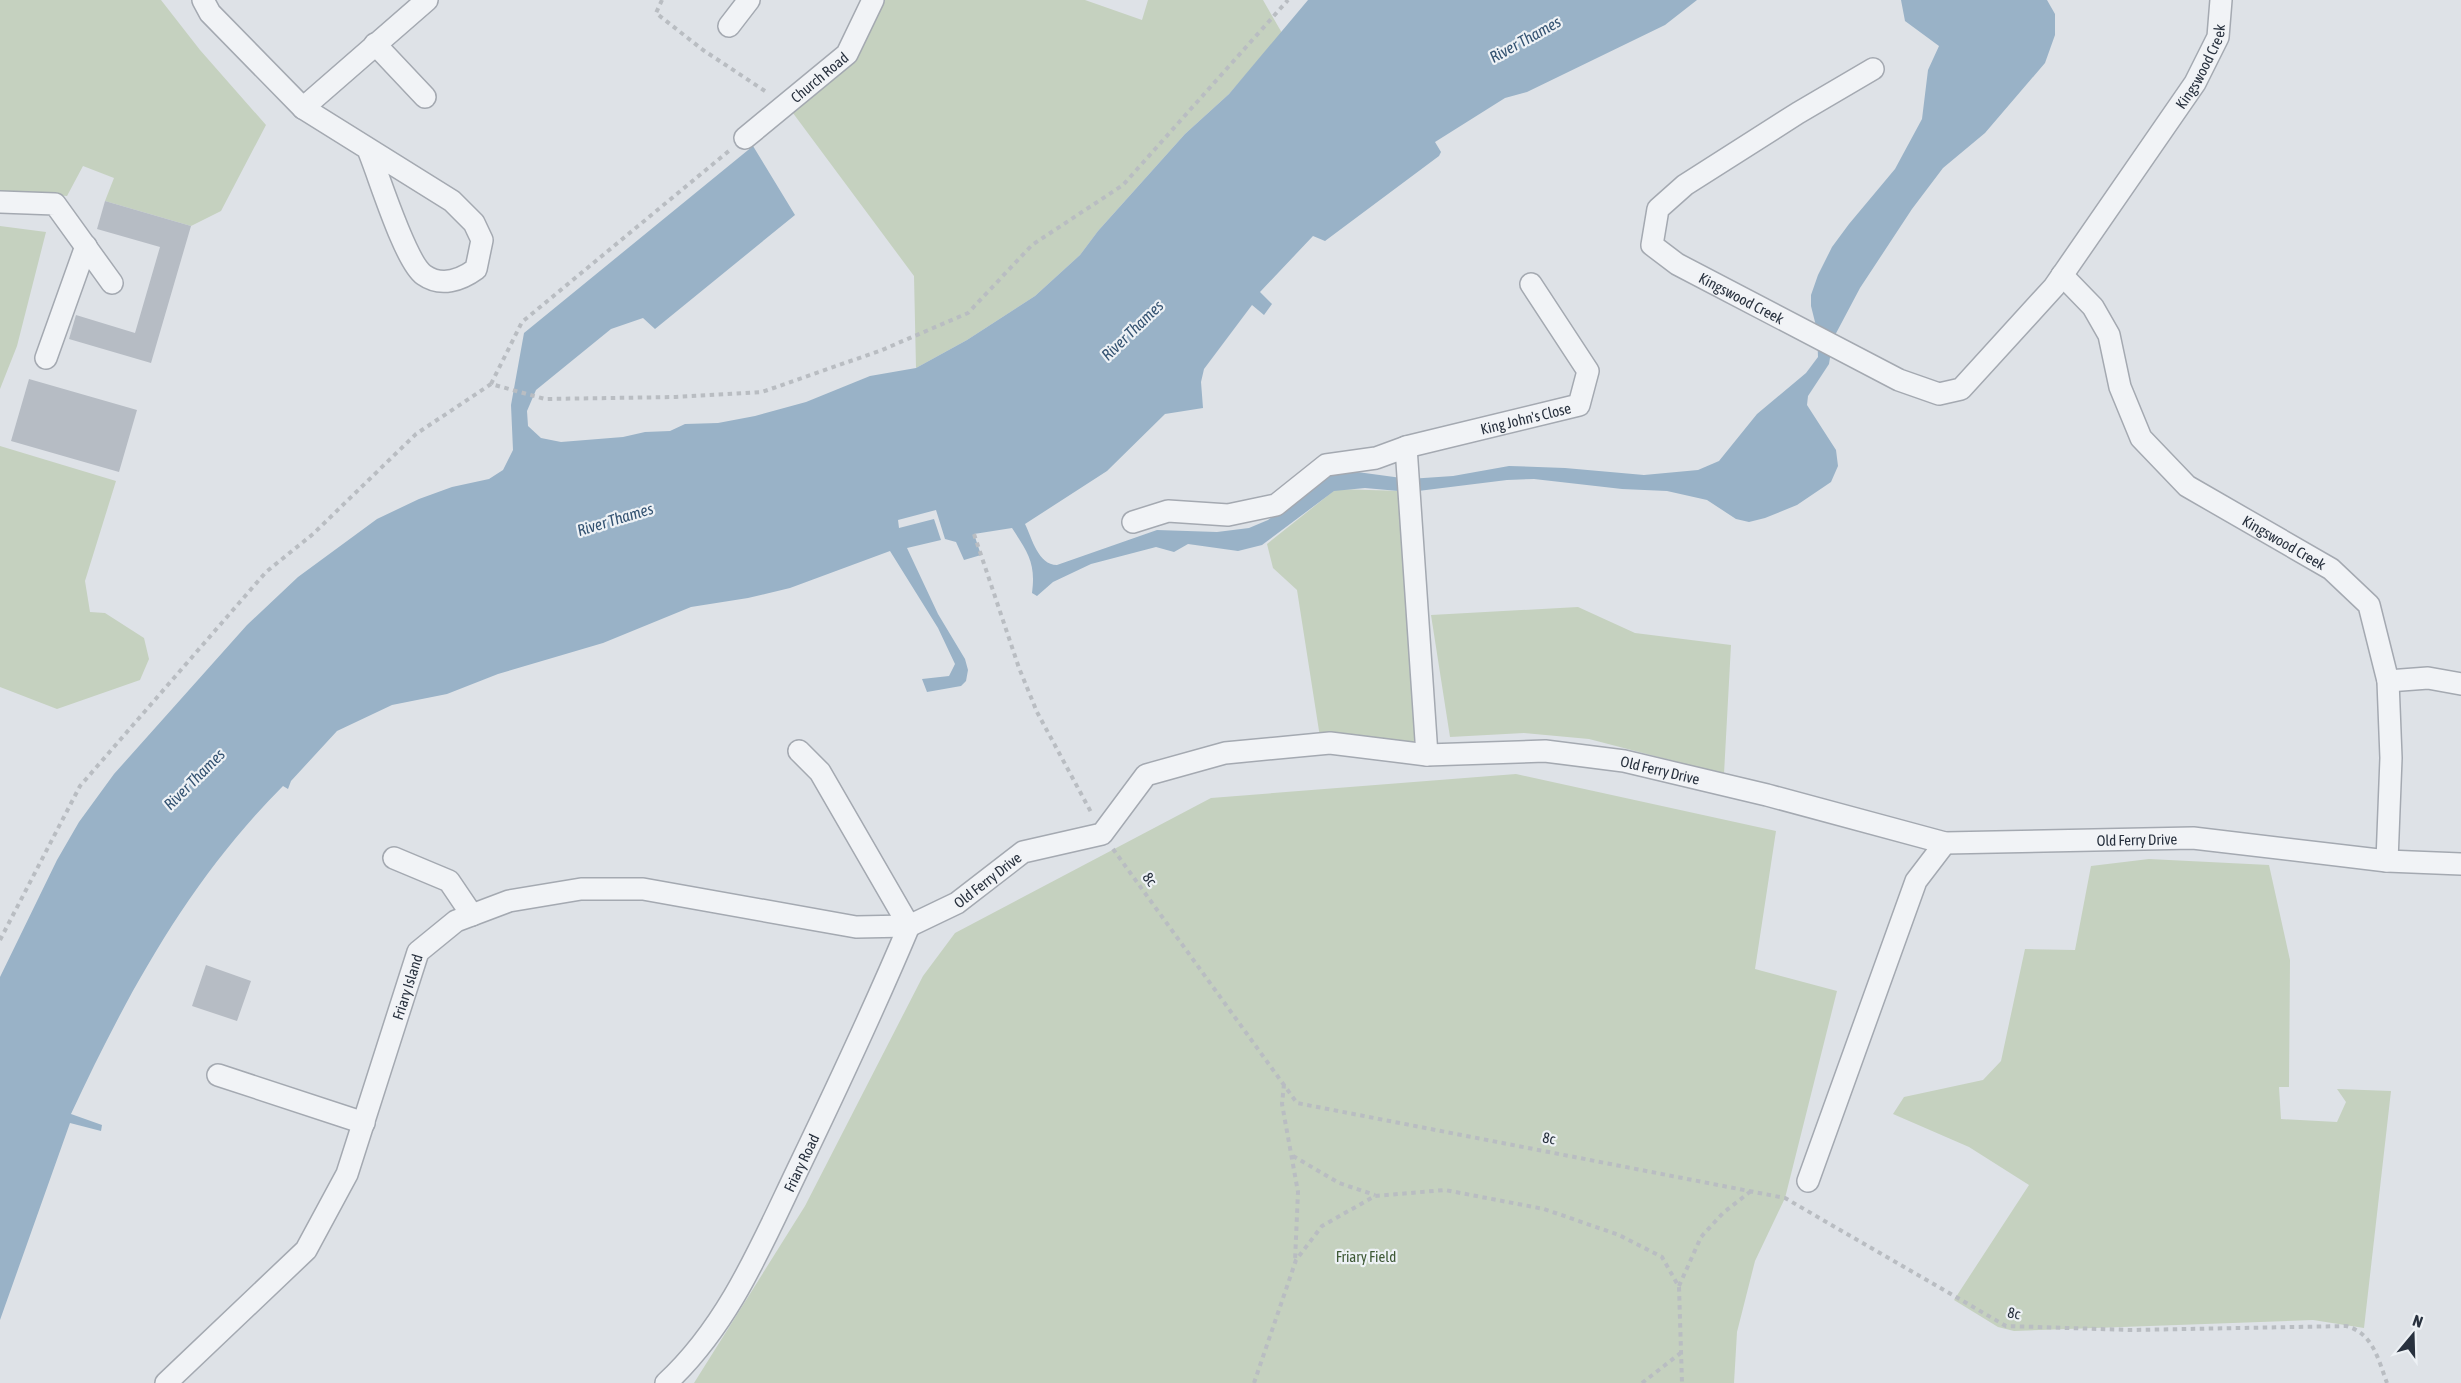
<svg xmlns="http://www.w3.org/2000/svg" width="2461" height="1383" font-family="'Asap Condensed',sans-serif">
  <rect width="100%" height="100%" fill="#dee2e7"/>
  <path fill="#c5d1bf" d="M0,0H161L200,50L266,125L221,211L191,226L105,201L114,178L83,166L67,196L0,191Z
    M873,0H1085L1142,20L1148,0H1263L1282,33L1229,94L1185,134L1098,231L1080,255L1035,296L967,340L916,368L914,276L787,105L847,54Z
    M0,226L46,232L17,346L0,389Z
    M0,446L116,481L85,581L90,612L105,613L144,638L149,659L140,680L57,709L0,687Z
    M1336,489L1402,491L1432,715L1436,719L1435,742L1322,750L1297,590L1273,568L1267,544Z
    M1578,607L1635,633L1731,645L1724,774L1589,739L1524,733L1450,737L1431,615Z
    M1516,774L1776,831L1755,969L1837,991L1785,1198L1755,1261L1737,1332L1734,1383H694L805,1206L923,976L955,933L1211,798Z
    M2149,859L2269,865L2290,960L2289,1087H2279L2281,1119L2337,1122L2346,1102L2337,1089L2391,1091L2364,1328L2313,1320L2014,1331L1998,1327L1954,1300L2029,1185L1969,1147L1893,1114L1904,1097L1983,1080L2001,1061L2025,949L2075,950L2091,866Z"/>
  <path fill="#99b2c7" d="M1308,0H1697L1665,25L1527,92L1505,98L1435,142L1441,152L1439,156L1325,241L1313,236L1260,292L1272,304L1264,315L1252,305L1204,369L1201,382L1203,408L1165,414L1107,471L1025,524C1032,538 1038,565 1057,565L1157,530L1217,532L1249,528L1268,520L1327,475L1350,471L1409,479L1453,476L1509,466L1565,468L1644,475L1698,470L1719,461L1757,414L1806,373L1818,357L1817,330L1811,306V295L1818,275L1832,247L1849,224L1895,169L1922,119L1928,70L1939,46L1905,21L1901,0H2047L2055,14V35L2045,63L1985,133L1943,168L1912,209L1860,288L1833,339L1829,364L1808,396L1807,405L1836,450L1838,466L1831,482L1797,505L1765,518L1749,522L1736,519L1707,500L1667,491L1622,489L1534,479L1507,480L1410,492L1365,488L1334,491L1262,545L1238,551L1188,544L1174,552L1156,547L1091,564L1053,582L1037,596L1032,593C1036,563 1028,553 1012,528L974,534L981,555L964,560L956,542L945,539L936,510L898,520L899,528L934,519L941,540L907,548L938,614L965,659L968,670L966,681L961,686L927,692L922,679L949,676L955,664L938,628L890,551L790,588L748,598L691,607L603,643L498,674L447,694L392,705L337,731L291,781L288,789L283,786C189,880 127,994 71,1114L102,1125L101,1131L70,1123L0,1320V977L57,860L79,822L114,774L247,625L298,577L377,519L419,499L452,487L489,479L503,470L513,450L511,405L524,333L753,146L795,215L655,329L643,318L611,329L536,390L527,411L528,426L541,438L561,442L623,437L645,432L670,431L685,424L718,423L755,416L806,402L870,376L916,368L967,340L1035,296L1080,255L1098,231L1185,134L1229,94Z"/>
  <path fill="#b6bcc4" d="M105,201L191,226L151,363L69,339L76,315L135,333L160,247L97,229Z
    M29,379L137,410L119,472L11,441Z
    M206,965L251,981L237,1021L192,1006Z"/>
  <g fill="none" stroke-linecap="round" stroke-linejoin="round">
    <g stroke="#a4a9b1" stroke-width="24">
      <g id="minor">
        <path d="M203,0L210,13L303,108L452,201L474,223L482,240L476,269C461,280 441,287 424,275C405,262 379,176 369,152"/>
        <path d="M729,26L749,0"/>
        <path d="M375,44L425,97"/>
        <path id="s1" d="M1873,69L1798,113L1685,185L1658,209L1652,245L1677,264L1899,380L1939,394L1961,389L2054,287L2195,83L2218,37L2221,0"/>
        <path d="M303,108L427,0"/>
        <path id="s2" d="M745,138L847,54L873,0"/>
        <path d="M0,202L55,204L112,283"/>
        <path id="s3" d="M2062,275L2093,307L2109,335L2120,387L2141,438L2187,486L2331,569L2369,605L2388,681L2391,758L2387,861"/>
        <path d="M46,358L86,246"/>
        <path id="s4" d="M1406,447L1579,405L1588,371L1531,284"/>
        <path d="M1133,522L1168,511L1228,515L1276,505L1326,465L1376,458L1406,447L1427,755"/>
        <path d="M2388,681L2428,678L2461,684"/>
        <path d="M799,751L820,772L909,926"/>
        <path d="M394,858L449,881L472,915"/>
        <path d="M218,1075L364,1123"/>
        <path d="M1808,1181L1916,881L1945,843"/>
        <path id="s5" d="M166,1383L306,1250L347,1174L418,952L456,921L509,901L581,889H643L856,927L909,926L957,903L1023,852L1102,834L1146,775L1225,753L1330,743L1427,755L1545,751L1624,761L1767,795L1945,843L2193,838L2387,861L2461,864"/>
        <path id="s6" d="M666,1383C728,1326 761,1246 797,1171C836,1090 874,1009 909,926"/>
      </g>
    </g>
    <path stroke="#b9bdc2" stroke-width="4" stroke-dasharray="4.5 4.5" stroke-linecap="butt" d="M662,0L656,13L703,50L768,93
      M491,384L522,322L730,150
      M974,534L1019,668L1037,712L1092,814
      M1113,849L1297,1103L1785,1198L2006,1326L2131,1330L2346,1326C2373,1333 2378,1359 2387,1383
      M0,940L80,786L266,572L313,534L416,434L491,384L545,399L676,397L762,392L882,350L968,313L1032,245L1123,185L1288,0
      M1284,1084L1282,1104L1298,1192L1295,1261
      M1293,1156L1339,1183L1375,1195
      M1679,1286L1701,1237L1723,1213L1751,1191
      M1254,1383L1296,1260L1322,1226L1375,1196L1445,1190L1544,1209L1619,1235L1662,1257L1679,1287L1682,1383
      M1642,1383L1682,1352"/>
    <use href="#minor" stroke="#f1f3f6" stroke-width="21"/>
  </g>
  <g text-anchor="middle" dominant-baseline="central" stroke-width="4.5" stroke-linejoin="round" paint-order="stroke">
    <g font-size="15" fill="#28313e" stroke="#edf1f5">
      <text stroke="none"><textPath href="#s1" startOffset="1044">Kingswood Creek</textPath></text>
      <text stroke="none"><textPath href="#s2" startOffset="96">Church Road</textPath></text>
      <text stroke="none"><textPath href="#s1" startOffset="398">Kingswood Creek</textPath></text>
      <text stroke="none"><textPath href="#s4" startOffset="123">King John's Close</textPath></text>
      <text stroke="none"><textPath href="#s3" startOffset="364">Kingswood Creek</textPath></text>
      <text stroke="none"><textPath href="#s5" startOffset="1834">Old Ferry Drive</textPath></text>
      <text stroke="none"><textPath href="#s5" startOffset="2320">Old Ferry Drive</textPath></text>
      <text stroke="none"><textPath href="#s5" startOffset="1114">Old Ferry Drive</textPath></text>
      <text transform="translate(1150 879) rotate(54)">8c</text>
      <text stroke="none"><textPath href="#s5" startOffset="476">Friary Island</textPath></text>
      <text transform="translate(1549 1138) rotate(11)">8c</text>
      <text stroke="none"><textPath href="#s6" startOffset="260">Friary Road</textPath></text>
      <text transform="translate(2014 1313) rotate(11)">8c</text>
    </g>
    <g font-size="15" fill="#3e5935" stroke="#edf1f5">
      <text x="1366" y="1256">Friary Field</text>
    </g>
    <g font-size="16" font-style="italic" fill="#335271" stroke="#edf1f5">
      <text transform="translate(1525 39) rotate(-29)">River Thames</text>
      <text transform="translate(1132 330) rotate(-44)">River Thames</text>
      <text transform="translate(615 519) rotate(-17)">River Thames</text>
      <text transform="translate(194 779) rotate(-45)">River Thames</text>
    </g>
  </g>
  <g transform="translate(2413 1335) rotate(19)" stroke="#edf1f5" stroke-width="4.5" paint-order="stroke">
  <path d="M0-4.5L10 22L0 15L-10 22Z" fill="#28313e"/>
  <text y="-9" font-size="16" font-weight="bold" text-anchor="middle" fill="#28313e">N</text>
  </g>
</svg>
